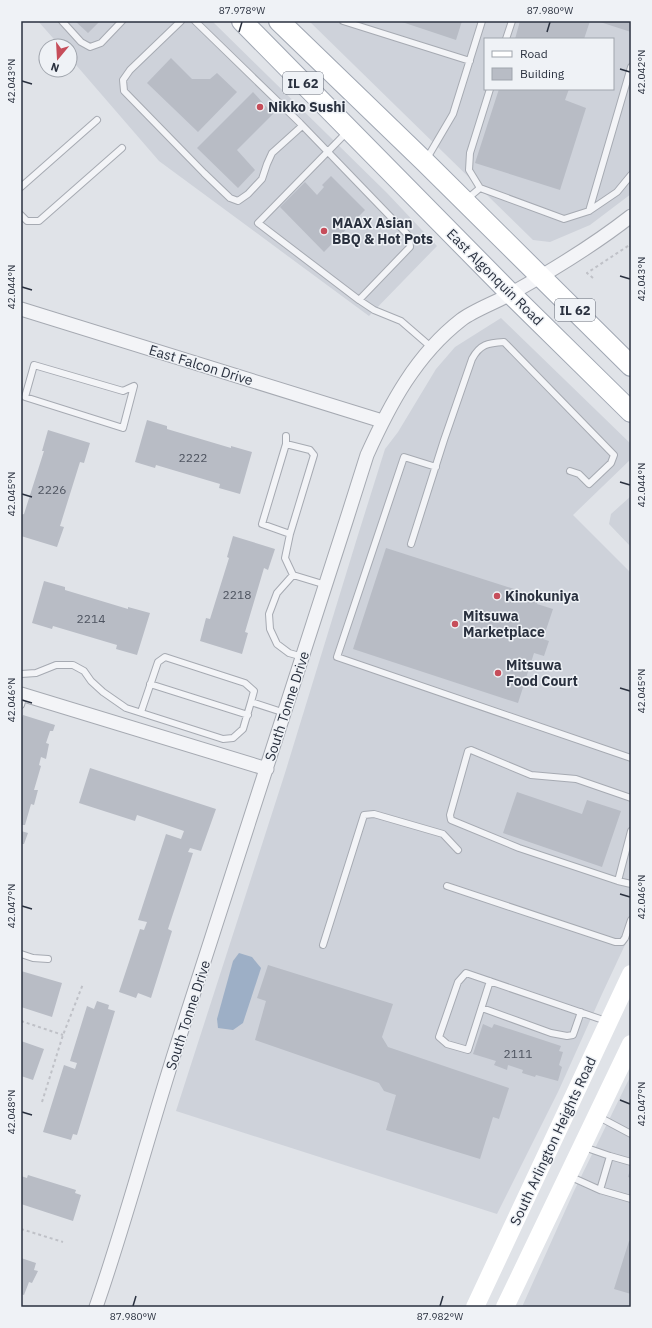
<svg xmlns="http://www.w3.org/2000/svg" width="652" height="1328" font-family="'IBM Plex Sans',sans-serif">
  <rect width="100%" height="100%" fill="#e0e3e8"/>
  <path fill="#ced2da" fill-rule="evenodd" d="M38,21H212L387,193L437,246L369,316L159,161L70,58V46H60Z
    M309,21H631V194L590,225L550,242L533,240ZM485,39H613V89H485Z
    M501,318L631,444V459L573,515L631,573V932L602,994L558,1092L497,1214L176,1111L285,773L358,535L385,449L398,432L436,369L455,347Z
    M631,496V547L609,524L611,514Z
    M631,1075V1307H522L574,1191Z"/>
  <path fill="#9dafc6" d="M239,953L252,957L261,968L243,1023L233,1030L218,1028L217,1019L233,961Z"/>
  <path fill="#b8bcc5" d="M75,21H100L88,33Z
    M399,21H462L456,40Z
    M520,21H590L584,39H515Z
    M597,21H631V32Z
    M171,58L192,79H210L217,73L237,92L198,132L147,83Z
    M499,89H569L565,100L586,108L560,190L475,163Z
    M253,92L273,114L237,150L255,170L238,188L197,148Z
    M331,176L365,210L324,252L280,207L305,182L317,195L324,187L322,185Z
    M147,420L167,426V429L231,448V446L252,452L240,494L219,488L220,484L156,465L155,468L135,462Z
    M48,430L90,443L84,463L80,462L60,526L64,527L57,547L21,536V515L24,514L44,451H42Z
    M233,536L275,549L268,570L264,568L245,632L248,633L242,654L200,641L206,618L210,619L229,558L227,557Z
    M386,548L539,597L537,604L553,609L543,639L549,641L544,656L534,653L518,703L353,649Z
    M44,581L65,587V590L128,609V607L150,613L137,655L116,649L117,645L53,626L52,629L32,623Z
    M23,715L55,725L53,731H50L46,743L49,744L46,759L41,757L39,765L41,766L34,790H38L34,805L31,804L25,825H21V721Z
    M90,768L216,809L201,851L190,848L188,852L193,853L168,929L172,931L151,998L138,993L136,998L119,992L140,929L144,930L147,922L138,920L166,834L181,839L184,831L137,815L135,821L79,803Z
    M517,792L582,814L587,800L621,811L602,867L503,833Z
    M21,831L28,833L24,844H21Z
    M268,965L393,1004L382,1037L388,1047L509,1088L499,1119L493,1117L480,1159L386,1130L396,1095L384,1091L379,1083L255,1040L266,1001L257,998Z
    M21,971L62,983L52,1017L21,1007Z
    M97,1001L109,1005L108,1009L115,1011L77,1135L73,1134L71,1140L43,1132L64,1065L75,1069L77,1063L70,1061L87,1006L94,1009Z
    M483,1024L492,1028L494,1024L561,1046L559,1051L563,1052L559,1065L562,1067L558,1081L536,1075L535,1077L522,1073L523,1070L508,1065L507,1070L494,1065L496,1061L473,1054Z
    M21,1041L44,1049L33,1080L21,1076Z
    M631,1166V1178L628,1177Z
    M28,1175L76,1190L75,1193L81,1195L73,1221L21,1204V1176L27,1178Z
    M629,1241H631V1294L614,1289Z
    M21,1258L36,1263L34,1270L38,1271L32,1283L29,1282L24,1295L21,1294Z"/>
  <g fill="none" stroke-linecap="round" stroke-linejoin="round">
    <g stroke="#a6aab2" stroke-width="8">
      <path id="service" d="M62,21L81,42L90,47L101,43L122,21
        M181,21L130,70L123,80L124,91L204,173L230,198L238,201L248,194L262,179L267,164L272,153L302,126
        M195,21L300,123L409,236L410,247L359,300
        M343,21L470,61
        M506,39L512,21
        M347,132L258,223L359,300L374,310L401,321L431,347
        M426,160L453,114L482,21
        M21,187L97,120
        M480,188L469,170L470,153L490,89
        M467,199L480,188L564,219L589,211L617,192L631,175
        M589,211L631,67
        M21,215L27,221H39L122,148
        M34,365L123,391L134,386L123,428L25,397Z
        M286,436V444L262,524L290,534L285,558L293,575L326,585
        M286,444L310,450L314,455L290,534
        M436,467L404,457L337,657L631,758
        M411,544L444,440L472,359C480,344 488,343 504,342L614,455L611,463L589,484L579,474L570,471
        M293,575L277,593L269,614L270,629L277,644L289,653L303,657
        M21,674L36,673L56,665H73L84,671L91,681L103,692L126,708L223,739L233,738L243,729L251,702L285,713
        M150,684L248,715
        M21,705L24,695
        M141,712L158,662L165,657L245,683L254,691L251,702
        M631,831L618,881L631,884
        M618,881L519,848L451,820L450,815L468,751L471,750L531,775L576,779L631,798
        M447,886L615,942H622L625,938L631,920
        M323,945L364,815L374,814L443,834L458,850
        M21,954L33,958L48,959
        M490,981L468,1050L447,1044L439,1037L458,982L466,973L606,1021
        M482,1008L551,1033L567,1036L573,1035L581,1012
        M599,1117L631,1134
        M610,1156L631,1162
        M569,1176L600,1190L610,1156L584,1147
        M600,1190L631,1199"/>
    </g>
    <g stroke="#a6aab2" stroke-width="15">
      <path id="minor" d="M21,309L382,421
        M21,694L267,769
        M96,1307C126,1221 149,1132 177,1045C240,848 305,652 367,455C390,404 416,355 461,320C474,310 497,302 512,293C553,270 594,245 631,216"/>
    </g>
    <g stroke="#a0a7b3" stroke-width="22">
      <path id="primary" d="M242,21L511,294L631,412
        M279,21L425,162L631,366"/>
    </g>
    <path stroke="#bfc1c7" stroke-width="2" stroke-dasharray="3 3" stroke-linecap="butt" d="M593,278L587,273L631,244
      M21,1021L63,1035
      M42,1102L63,1035L83,984
      M21,1229L63,1242"/>
    <use href="#service" stroke="#f3f4f7" stroke-width="6"/>
    <use href="#minor" stroke="#f3f4f7" stroke-width="13"/>
    <path stroke="#fff" stroke-width="18" d="M475,1307L631,974
      M505,1307L631,1044"/>
    <use href="#primary" stroke="#fff" stroke-width="20"/>
  </g>
  <path fill="none" stroke="#2a313f" stroke-width="1.5" d="M239,32L242,22M547,32L550,22M620,69L630,72M22,81L32,84M620,276L630,279M22,287L32,290M620,482L630,485M22,494L32,497M620,688L630,691M22,700L32,703M620,894L630,897M22,906L32,909M620,1100L630,1104M22,1112L32,1115M133,1306L136,1296M440,1306L443,1296"/>
  <g fill="#c64d5a" stroke="#eff2f6" stroke-width="1.5">
    <circle cx="260" cy="107" r="4"/>
    <circle cx="324" cy="231" r="4"/>
    <circle cx="497" cy="596" r="4"/>
    <circle cx="455" cy="624" r="4"/>
    <circle cx="498" cy="673" r="4"/>
  </g>
  <g text-anchor="middle" dominant-baseline="central" stroke-width="3" stroke-linejoin="round" paint-order="stroke">
    <g font-size="12" fill="#4e5460">
      <text x="193" y="457">2222</text>
      <text x="52" y="489">2226</text>
      <text x="237" y="594">2218</text>
      <text x="91" y="618">2214</text>
      <text x="518" y="1053">2111</text>
    </g>
    <g fill="#eff2f6" stroke="#656b76" stroke-width="1">
      <rect x="283" y="72" width="40" height="22" rx="3"/>
      <rect x="555" y="299" width="40" height="22" rx="3"/>
    </g>
    <g font-size="13" font-weight="bold" fill="#2a313f">
      <text x="303" y="83">IL 62</text>
      <text x="575" y="310">IL 62</text>
    </g>
    <g font-size="14" font-weight="bold" fill="#2a313f" stroke="#eff2f6" text-anchor="start">
      <text x="268" y="107">Nikko Sushi</text>
      <text x="332" y="223">MAAX Asian<tspan x="332" dy="16">BBQ &amp; Hot Pots</tspan></text>
      <text x="505" y="596">Kinokuniya</text>
      <text x="463" y="616">Mitsuwa<tspan x="463" dy="16">Marketplace</tspan></text>
      <text x="506" y="665">Mitsuwa<tspan x="506" dy="16">Food Court</tspan></text>
    </g>
    <g font-size="14" fill="#2a313f" stroke="#eff2f6">
      <text transform="translate(495 277) rotate(45)">East Algonquin Road</text>
      <text transform="translate(201 365) rotate(17)">East Falcon Drive</text>
      <text transform="translate(287 706) rotate(-72)">South Tonne Drive</text>
      <text transform="translate(188 1015) rotate(-72)">South Tonne Drive</text>
      <text transform="translate(553 1141) rotate(-65)">South Arlington Heights Road</text>
    </g>
  </g>
  <rect width="652" height="1328" fill="none" stroke="#eff2f6" stroke-width="44"/>
  <rect x="484" y="38" width="130" height="52" fill="#eff2f6" stroke="#a0a5ad"/>
  <rect x="492" y="51" width="20" height="6" fill="#ffffff" stroke="#a0a5ad"/>
  <text x="520" y="58" font-size="12" fill="#2a313f">Road</text>
  <rect x="492" y="68" width="20" height="12" fill="#b8bcc5" stroke="#a0a5ad"/>
  <text x="520" y="78" font-size="12" fill="#2a313f">Building</text>
  <g transform="translate(58 58) rotate(198)"><circle r="19" fill="#eff2f6" stroke="#a0a5ad"/>
  <path d="M0-3L7 15L0 10L-7 15Z" fill="#c64d5a"/>
  <text y="-6" font-size="11" font-weight="bold" text-anchor="middle" fill="#2a313f">N</text>
  </g>
  <rect x="22" y="22" width="608" height="1284" fill="none" stroke="#2a313f" stroke-width="1.5"/>
  <g font-size="10" text-anchor="middle" fill="#2a313f">
    <text x="242" y="14">87.978°W</text>
    <text x="550" y="14">87.980°W</text>
    <text transform="translate(641 72) rotate(-90)" y="4">42.042°N</text>
    <text transform="translate(11 81) rotate(-90)" y="4">42.043°N</text>
    <text transform="translate(641 279) rotate(-90)" y="4">42.043°N</text>
    <text transform="translate(11 287) rotate(-90)" y="4">42.044°N</text>
    <text transform="translate(641 485) rotate(-90)" y="4">42.044°N</text>
    <text transform="translate(11 494) rotate(-90)" y="4">42.045°N</text>
    <text transform="translate(641 691) rotate(-90)" y="4">42.045°N</text>
    <text transform="translate(11 700) rotate(-90)" y="4">42.046°N</text>
    <text transform="translate(641 897) rotate(-90)" y="4">42.046°N</text>
    <text transform="translate(11 906) rotate(-90)" y="4">42.047°N</text>
    <text transform="translate(641 1104) rotate(-90)" y="4">42.047°N</text>
    <text transform="translate(11 1112) rotate(-90)" y="4">42.048°N</text>
    <text x="133" y="1320">87.980°W</text>
    <text x="440" y="1320">87.982°W</text>
  </g>
</svg>
